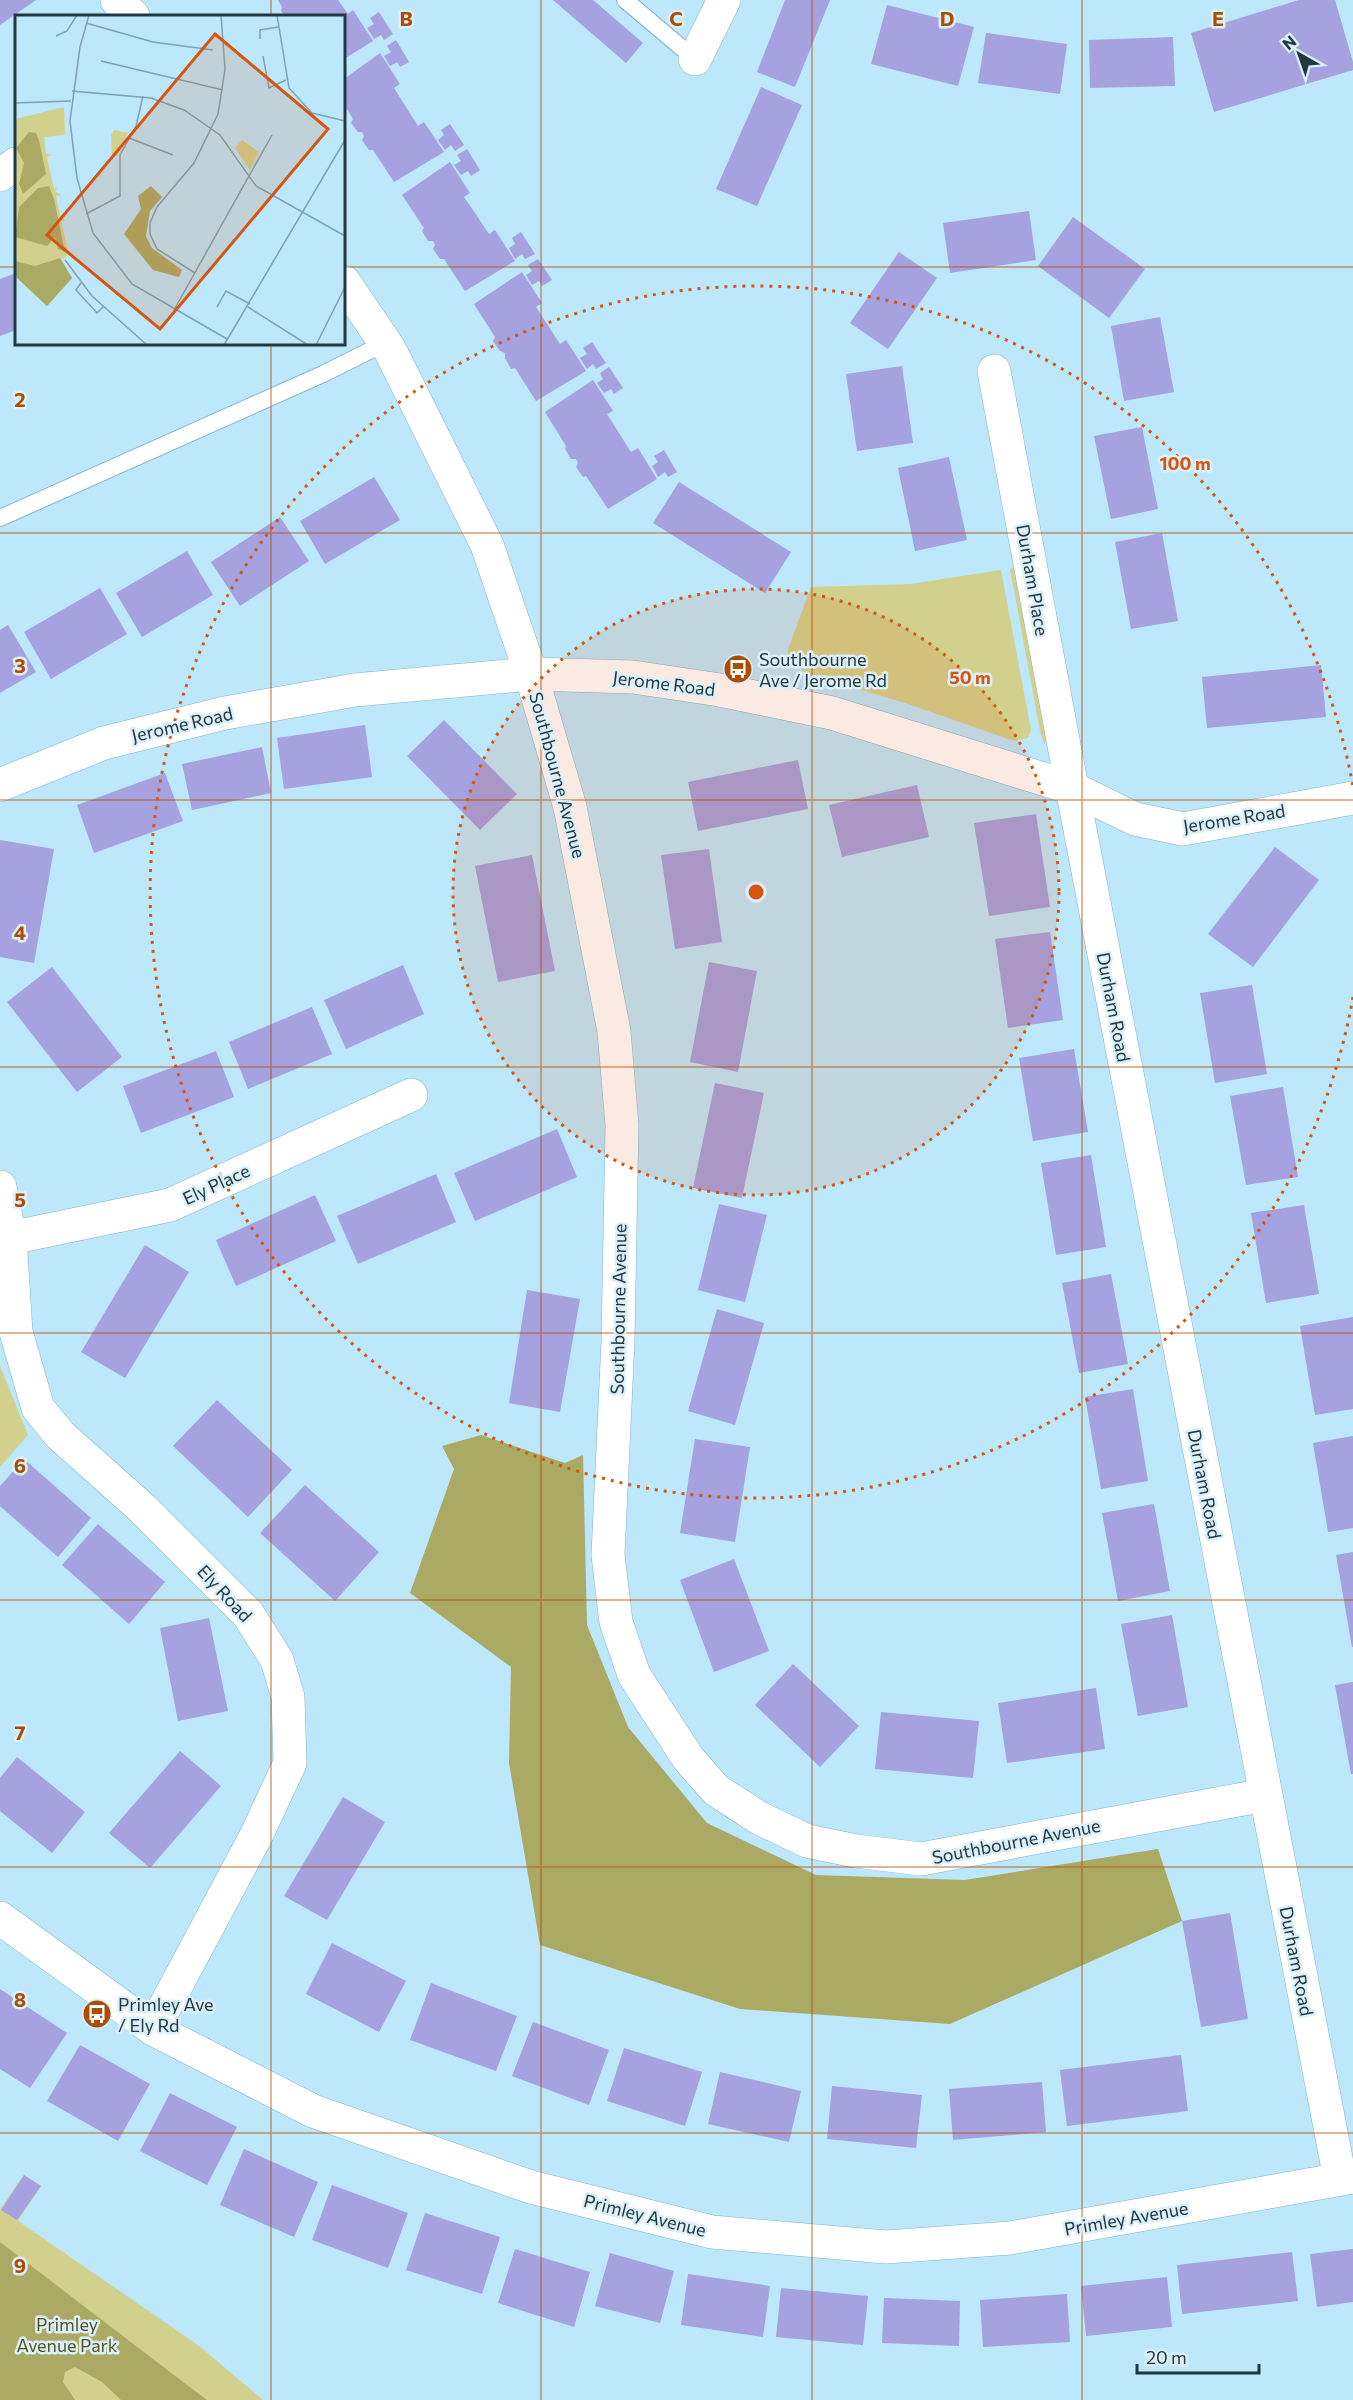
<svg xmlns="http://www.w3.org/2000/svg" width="1353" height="2400" font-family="Commissioner,sans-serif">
  <rect width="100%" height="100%" fill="#bde7fb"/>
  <path fill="#d1d18d" d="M1016,568L1049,737L1044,744L1040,731L1010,569Z
    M1001,570L1031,730L1028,738L1014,741L908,704L826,679L820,680L821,675L811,674L810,679L800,667L803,664L797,657L793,659L787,652L811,587L911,584Z
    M0,1366L28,1435L0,1467Z
    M24,2175L41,2186L18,2221L198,2345L263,2400H0V2209Z"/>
  <path fill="#aaaa65" d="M481,1435L565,1463L583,1455L587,1625L628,1727L707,1823L816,1875L965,1880L1158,1849L1182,1921L950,2024L740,2009L540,1945L509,1763L511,1667L410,1593L454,1469L442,1446Z
    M0,2242L183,2382L207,2400H121L102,2382L75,2367L65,2372L63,2382L75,2400H0Z"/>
  <path fill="#a6a1df" d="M0,0H36L0,25Z
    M278,0H338L348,14L353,10L373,41L344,59V16H284L281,11L282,7Z
    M553,0H593L643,43L626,63Z
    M785,0H830L795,87L757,72Z
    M1299,0H1335L1353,62V70L1214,112L1191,33Z
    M887,5L974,27L958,86L871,64Z
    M379,12L393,34L384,40L381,35L374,39L367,28L374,24L370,18Z
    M986,33L1067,44L1060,94L978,83Z
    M1173,37L1175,86L1090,88L1089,40Z
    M396,40L409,62L400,67L397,62L390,66L384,56L391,52L387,46Z
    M380,53L400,84L394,88L418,126L424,122L444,152L394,182L373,150H369L362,140L364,136L362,132H358L351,123L353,119L344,104V79Z
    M761,87L802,105L757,206L716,189Z
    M450,124L464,145L455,151L451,145L445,150L438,140L444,135L441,130Z
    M467,149L480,170L471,176L468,171L461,175L454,165L461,161L457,155Z
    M450,162L470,193L464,197L477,216L489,234L495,230L515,261L465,291L444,259H440L433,249L435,245L433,241H428L422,231L424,228L402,195Z
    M1029,211L1036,260L950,273L943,223Z
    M1073,217L1145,269L1109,318L1038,266Z
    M521,232L535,254L525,259L522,254L515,259L509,248L515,244L512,238Z
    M899,252L937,278L888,349L850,323Z
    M538,259L552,280L542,286L539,281L532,285L526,275L532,271L528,265Z
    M522,272L542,303L536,307L560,344L566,340L586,371L536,401L515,368L511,369L505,358V353L500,351L493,341L495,337L474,304Z
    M16,273V330L0,336V279Z
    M1160,317L1174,392L1124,401L1111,326Z
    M592,342L606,363L596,369L593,364L587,369L580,358L587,354L583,348Z
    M902,366L913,443L857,451L846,374Z
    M609,367L623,388L614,394L611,389L604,393L597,383L603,379L600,373Z
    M593,380L613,411L607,414L631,452L638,448L657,479L608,509L586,476L583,477L576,467L578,463L576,459H571L565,449L566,446L545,412Z
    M1142,427L1158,509L1111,519L1094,436Z
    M664,450L677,472L668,477L665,472L658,477L652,466L658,462L654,456Z
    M949,457L967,540L915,551L898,468Z
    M374,477L400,520L325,564L300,521Z
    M679,482L791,552L765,593L653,523Z
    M280,517L309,561L240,606L211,562Z
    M1162,533L1178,621L1131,629L1115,542Z
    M187,551L213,595L142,637L116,593Z
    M100,588L127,634L51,679L24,632Z
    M8,625L36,672L0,693V630Z
    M1321,665L1326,717L1207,728L1202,677Z
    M444,720L517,794L480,830L407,756Z
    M365,725L372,777L284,789L277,738Z
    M262,747L271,793L192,810L182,764Z
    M798,760L808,809L698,831L688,782Z
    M165,773L183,821L94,853L77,805Z
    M917,785L929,837L842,857L829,805Z
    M1036,814L1050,907L989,916L974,823Z
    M0,840L54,849L34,963L0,957Z
    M1275,847L1319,880L1253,967L1208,934Z
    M709,849L722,942L675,949L661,855Z
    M532,855L555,971L498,982L475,866Z
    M1050,932L1063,1020L1008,1028L995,939Z
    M709,962L757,971L738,1072L690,1062Z
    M403,965L424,1014L346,1049L324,1000Z
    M52,967L122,1057L77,1092L7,1002Z
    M1252,985L1267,1074L1215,1083L1200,993Z
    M312,1007L332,1054L248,1089L229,1042Z
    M1074,1049L1088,1132L1033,1141L1019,1058Z
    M216,1051L234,1097L141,1133L123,1086Z
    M715,1083L764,1093L742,1198L693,1188Z
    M1283,1087L1298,1177L1246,1185L1230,1096Z
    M557,1129L577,1177L475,1221L454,1173Z
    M1091,1155L1106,1247L1056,1255L1041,1163Z
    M436,1174L456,1222L358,1264L337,1216Z
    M315,1195L336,1241L236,1286L216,1240Z
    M719,1204L767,1215L745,1302L698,1290Z
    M1304,1205L1319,1294L1266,1303L1251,1213Z
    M145,1245L189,1272L125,1378L81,1352Z
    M1111,1274L1128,1364L1079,1373L1062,1283Z
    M527,1290L580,1299L560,1412L509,1403Z
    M717,1309L764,1323L735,1425L688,1411Z
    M1353,1317V1409L1315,1415L1300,1326Z
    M1133,1389L1148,1481L1101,1489L1085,1397Z
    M217,1400L292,1470L248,1517L173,1446Z
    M1353,1436V1528L1328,1532L1313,1443Z
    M695,1439L750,1447L735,1542L680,1533Z
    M24,1459L91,1518L58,1557L0,1506V1486Z
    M305,1485L379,1552L335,1601L260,1533Z
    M1154,1504L1170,1591L1118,1601L1102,1513Z
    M98,1524L165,1582L129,1624L62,1565Z
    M1353,1552V1647H1352L1336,1555Z
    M734,1559L769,1651L714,1672L680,1580Z
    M1172,1615L1188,1707L1138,1716L1121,1624Z
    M209,1618L228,1711L178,1721L160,1628Z
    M793,1664L859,1726L820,1767L755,1705Z
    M1353,1682V1774H1351L1335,1685Z
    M1096,1688L1105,1749L1007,1763L998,1703Z
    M881,1712L979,1721L973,1778L875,1769Z
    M180,1751L221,1786L150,1868L109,1833Z
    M17,1757L85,1812L52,1853L0,1811V1778Z
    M343,1797L385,1822L327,1920L284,1896Z
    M1230,1913L1248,2019L1201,2027L1182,1921Z
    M332,1943L406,1981L379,2032L306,1994Z
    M431,1983L517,2016L496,2071L410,2040Z
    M0,1989L67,2033L30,2088L0,2069Z
    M533,2022L609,2050L589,2105L512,2076Z
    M80,2045L150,2084L118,2141L47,2101Z
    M624,2048L702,2072L685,2126L607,2101Z
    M1181,2055L1188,2111L1067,2126L1060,2070Z
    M720,2072L801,2091L789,2142L708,2124Z
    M1042,2082L1046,2132L953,2140L949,2089Z
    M832,2086L922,2095L916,2148L827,2139Z
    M170,2093L237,2127L207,2185L140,2151Z
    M244,2149L318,2182L294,2237L220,2205Z
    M24,2175L41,2186L17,2220L1,2210Z
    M332,2185L408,2213L388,2268L312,2240Z
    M425,2213L500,2237L482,2294L406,2270Z
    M515,2249L590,2272L574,2327L498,2303Z
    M1353,2249V2302L1317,2307L1310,2254Z
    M1292,2252L1298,2301L1182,2314L1177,2265Z
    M610,2253L674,2271L660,2323L595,2306Z
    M688,2274L770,2286L763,2337L681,2325Z
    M1167,2277L1172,2327L1086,2336L1081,2286Z
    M781,2288L868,2296L863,2345L776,2337Z
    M1067,2294L1070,2342L983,2347L980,2300Z
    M884,2298L960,2301L959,2346L882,2343Z"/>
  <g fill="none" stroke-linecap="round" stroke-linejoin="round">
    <g stroke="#80b3cb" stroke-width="18">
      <path id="service" d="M625,0L695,59
        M0,518L323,374L385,343"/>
    </g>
    <g stroke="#80b3cb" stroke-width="34">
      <path id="minor" d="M117,0L133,16
        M695,59L724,0
        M0,175L16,164
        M344,282L390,350L487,545L531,674L570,807L614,1031L622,1125L618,1341L608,1555L616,1622L634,1675L688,1758L716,1790L759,1818L807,1841L856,1851L921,1859L1265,1795
        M994,371L1072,788L1340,2179
        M0,785L104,743L225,713L355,690L531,674L633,677L720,690L832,713L1072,788L1135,819L1183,829L1353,798
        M0,1187L10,1238L16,1332L38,1408L60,1435L143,1509L248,1614L277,1660L288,1697L290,1763L257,1834L153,2029
        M10,1238L170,1205L411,1095
        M0,1918L153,2029L313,2111L531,2187L712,2232L886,2247L1010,2238L1353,2177"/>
    </g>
    <use href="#service" stroke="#fff" stroke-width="16"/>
    <use href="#minor" stroke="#fff" stroke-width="33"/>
  </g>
  <path fill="none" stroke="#ad4d03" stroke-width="1.5" stroke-opacity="0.55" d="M271,0V16M541,0V2400M812,0V2400M1082,0V2400M0,267H16M344,267H1353M271,344V2400M0,533H1353M0,800H1353M0,1067H1353M0,1333H1353M0,1600H1353M0,1867H1353M0,2133H1353"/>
  <circle cx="756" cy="892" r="303" fill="#d45611" fill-opacity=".12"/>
  <g fill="none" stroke="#d45611" stroke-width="3" stroke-dasharray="3 6">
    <circle cx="756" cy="892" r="303"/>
    <path d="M1353 997A606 606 0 1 1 1353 787"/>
  </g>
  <defs>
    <g id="bus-disc" transform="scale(1.5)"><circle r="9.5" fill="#ad4d03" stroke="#dcf0fa"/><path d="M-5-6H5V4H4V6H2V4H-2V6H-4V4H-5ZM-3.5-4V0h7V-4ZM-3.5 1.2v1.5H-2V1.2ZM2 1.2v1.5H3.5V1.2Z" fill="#fff"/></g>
  </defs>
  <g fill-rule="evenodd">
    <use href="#bus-disc" x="738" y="669"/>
    <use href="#bus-disc" x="97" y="2014"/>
  </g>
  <g text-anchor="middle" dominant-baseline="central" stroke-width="5" stroke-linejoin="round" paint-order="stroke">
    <g font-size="18" fill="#223841" stroke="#dcf0fa">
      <text transform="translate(1033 580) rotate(80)">Durham Place</text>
      <text transform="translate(664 683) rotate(7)">Jerome Road</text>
      <text transform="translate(182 724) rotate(-13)">Jerome Road</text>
      <text transform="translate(558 775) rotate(75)">Southbourne Avenue</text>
      <text transform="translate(1234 818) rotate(-9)">Jerome Road</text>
      <text transform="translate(1114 1007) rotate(79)">Durham Road</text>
      <text transform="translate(216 1184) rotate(-25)">Ely Place</text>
      <text transform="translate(618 1309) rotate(-89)">Southbourne Avenue</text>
      <text transform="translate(1205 1484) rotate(79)">Durham Road</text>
      <text transform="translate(225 1593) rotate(47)">Ely Road</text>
      <text transform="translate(1016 1841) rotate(-11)">Southbourne Avenue</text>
      <text transform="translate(1297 1961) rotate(79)">Durham Road</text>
      <text transform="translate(645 2215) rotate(14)">Primley Avenue</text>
      <text transform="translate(1126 2218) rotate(-10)">Primley Avenue</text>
    </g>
    <g font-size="18" fill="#223841" stroke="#dcf0fa" text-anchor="start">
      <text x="759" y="659">Southbourne<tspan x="759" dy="21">Ave / Jerome Rd</tspan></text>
      <text x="118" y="2004">Primley Ave<tspan x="118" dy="21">/ Ely Rd</tspan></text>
    </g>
    <g font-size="18" fill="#545320" stroke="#dcf0fa">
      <text x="67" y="2324">Primley<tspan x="67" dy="21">Avenue Park</tspan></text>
    </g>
  </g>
  <g transform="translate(15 15)">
    <rect width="330" height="330" fill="#bde7fb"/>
    <path d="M49,92L50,120L29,122L31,139H37L32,143L39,174L43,173L40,176L46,180L41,181L45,200L50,205L46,206L54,240L46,244L57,263L32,291L0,261V104ZM99,115L113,118L102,141L97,142L96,120ZM227,125L244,137L237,150L245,138L235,155L220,133Z" fill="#d1d18d"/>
    <path d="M14,117L21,118L24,125L31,159L8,179L4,169L9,148L1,133ZM34,171L39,184L50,237L43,234L40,222L32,231L0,222L4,192L23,173ZM136,171L147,182L135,196L131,221L137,233L167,255L164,262L138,255L109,219L126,194L123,181ZM45,243L57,263L32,291L0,261V246L20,251Z" fill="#aaaa65"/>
    <path fill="none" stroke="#7fa1b1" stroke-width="1.5" d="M74,0L65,32L55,106L62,163L78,218L117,269L212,324M262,0L274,73L297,98L330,106M71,8L138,27L198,35M41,21L52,16L62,0M245,24V15L263,12M248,41L254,73L271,65M86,46L208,75M57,76L136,83L169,95L205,120L241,171L330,221M0,88L56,86M114,123L158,140M71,199L105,181V140L121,111L128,81M50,245L77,281L132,330M180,258L142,234L135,219V208L142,192L179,148L203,99L210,54L206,0M66,268L61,275L82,298L89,291M202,292L211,276L235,289M233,292L293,330M159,295L257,120M209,330L330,125M301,330L330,272"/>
    <path fill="#d45611" fill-opacity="0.15" stroke="#d45611" stroke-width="3" d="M200,19L313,114L145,314L32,220Z"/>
    <rect width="330" height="330" fill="none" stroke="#223841" stroke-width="3"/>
  </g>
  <g font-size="20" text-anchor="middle" font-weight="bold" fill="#ad4d03" stroke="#dcf0fa" stroke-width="5" stroke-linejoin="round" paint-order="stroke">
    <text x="406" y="26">B</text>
    <text x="676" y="26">C</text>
    <text x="947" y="26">D</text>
    <text x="1218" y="26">E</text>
    <text x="20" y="407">2</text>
    <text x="20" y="673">3</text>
    <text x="20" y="940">4</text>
    <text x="20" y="1207">5</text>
    <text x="20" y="1473">6</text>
    <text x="20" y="1740">7</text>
    <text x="20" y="2007">8</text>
    <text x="20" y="2273">9</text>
  </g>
  <circle cx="756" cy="892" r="9" fill="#d45611" stroke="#dcf0fa" stroke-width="3"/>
  <g font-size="18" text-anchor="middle" font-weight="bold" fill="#d45611" stroke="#dcf0fa" stroke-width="5" stroke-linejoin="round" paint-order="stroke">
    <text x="1185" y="470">100 m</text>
    <text x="970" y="684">50 m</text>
  </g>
  <g transform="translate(1299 54) rotate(320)" stroke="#dcf0fa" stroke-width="4.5" paint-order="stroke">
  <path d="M0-4.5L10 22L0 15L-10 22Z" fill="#223841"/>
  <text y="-9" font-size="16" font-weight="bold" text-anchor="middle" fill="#223841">N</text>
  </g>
  <path d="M1137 2364v9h122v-9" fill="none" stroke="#223841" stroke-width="3"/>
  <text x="1146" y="2364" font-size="18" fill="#223841" stroke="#dcf0fa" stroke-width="4.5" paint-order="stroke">20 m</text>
</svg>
